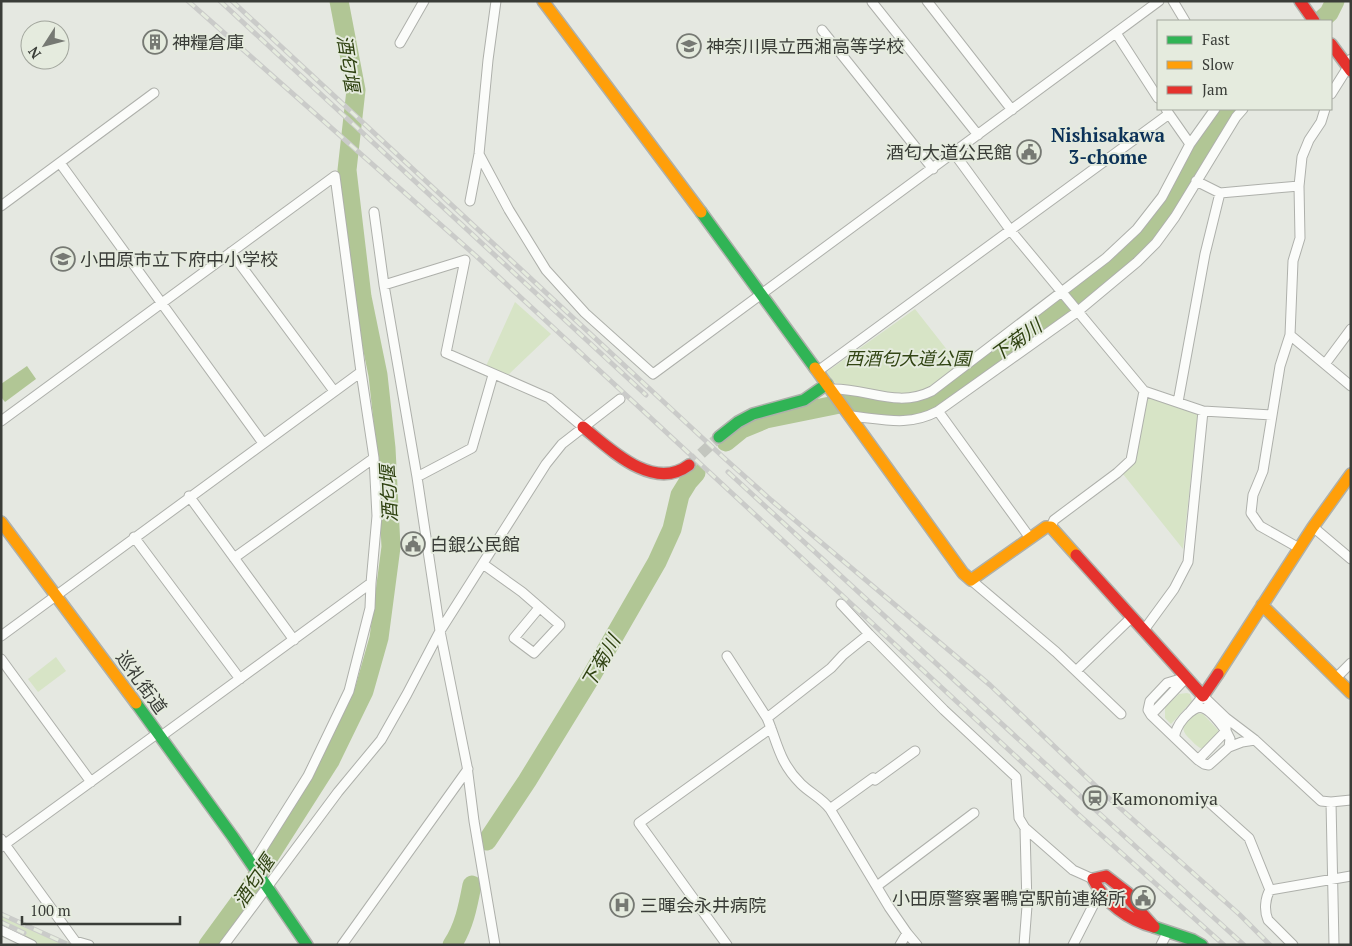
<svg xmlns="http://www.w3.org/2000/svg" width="1352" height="946" font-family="'PT Serif','Noto Sans JP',serif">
  <rect width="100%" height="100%" fill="#e5e8e1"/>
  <path fill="#d7e4c6" d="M515,302L551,334L507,376L486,366Z
    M915,309L959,365L926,389L902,395L831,382L825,373Z
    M1147,397L1198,414L1183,549L1123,474L1136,460Z
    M56,657L66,671L38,692L28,679Z
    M1187,693L1190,694L1192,701L1171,724L1165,718V707L1179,694Z
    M1196,713L1203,714L1218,730V734L1203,749C1197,747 1194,743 1190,739C1178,728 1184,722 1196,713Z
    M1,912L73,944V945H38L1,928Z"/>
  <path fill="#b1c695" d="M27,366L36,379L5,402L1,397V384Z"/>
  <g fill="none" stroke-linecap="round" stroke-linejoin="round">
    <path stroke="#b1c695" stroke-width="19" d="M1320,21L1329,13L1335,1
      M726,442L742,429L766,419L835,405L852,402L898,410L913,409L932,402L1095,283L1123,261L1146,238L1168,211L1212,134L1231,109
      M487,841L527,781L589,680L657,562L672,529L680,495L688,482L696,473
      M208,945L246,893L330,761L364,691L379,638L391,547L386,448L378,375L362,297L347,170L356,90L339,1
      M452,945C464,927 468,906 472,885"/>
    <path stroke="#c3c6bf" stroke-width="11" stroke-dasharray="11 5.5" stroke-linecap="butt" d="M689,465L719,437"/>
    <g stroke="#aeb0ab" stroke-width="11">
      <path id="street" d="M927,1L1012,110
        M1173,1L1185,21
        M872,2L978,135
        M822,30L933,169
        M1116,33L1158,98
        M400,43L424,1
        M1331,94L1348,67L1351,59
        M1169,114L1190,144
        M954,153L1011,231L1144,391L1203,411L1272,415
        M479,154L509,210L546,270L585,313L653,374L1159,1
        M60,163L263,443
        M1196,181L1220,193
        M470,201L479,154L488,60L496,1
        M1,206L154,93
        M374,212L384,285L417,477L440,631L467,766L474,821L495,945
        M231,252L334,391
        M384,285L465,260L446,353L549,398L583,427
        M1290,335L1351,386
        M1325,364L1351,329
        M818,371L1169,114L1166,109
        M830,389C866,387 896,409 932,391L1106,258L1137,229L1162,197L1190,144L1215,109
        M1178,402L1205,254L1220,193L1299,186
        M938,411L1030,538
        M850,416C883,419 908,427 938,411L1077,312L1137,262L1156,243L1175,217L1236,117L1243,109
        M1,421L335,176L361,372L374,458L377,516L371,583L160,737
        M417,477L472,448L493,375
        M189,496L294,640
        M1051,527L1054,520L1117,473L1131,460L1144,391
        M1313,527L1351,559
        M134,537L240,679
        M1299,548L1260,526L1251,513L1253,495L1263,471L1280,366L1290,335L1293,261L1300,238L1299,186L1302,157L1309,140L1321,122L1325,109
        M234,558L374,458
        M483,564L522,592L560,625L534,653L514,638L539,608
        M971,580L1056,652L1121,714
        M841,604L869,634
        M1144,630L1174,589L1188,562L1203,411
        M1,636L361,372
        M727,656L767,718
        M1,659L91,782
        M1076,671L1132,617
        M1187,677L1167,683L1150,701L1148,710L1151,715L1198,760L1204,764L1209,765L1229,747L1230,739L1226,731V718L1203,696L1189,713
        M1336,678L1351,663
        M1151,715L1187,677
        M1226,718L1255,740L1321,801L1331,802L1351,800
        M1175,738C1173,728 1192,704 1203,708C1212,711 1220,723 1226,731L1198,760
        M1229,747L1242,742L1255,740
        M1331,802L1334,945
        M1210,803L1249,838L1270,890C1265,898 1264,911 1268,920L1293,945
        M830,809L873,778L875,780L915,751
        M1025,828L1073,870L1093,879
        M1,839L75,941L89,945
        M1,847L158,733
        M252,865L308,776L349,691L370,608L371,583
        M877,886L974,813
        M1270,890L1351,876
        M1,930L32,945
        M907,933L917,945
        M224,945L338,792L381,740L407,694L440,631L546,464L562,444L620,399
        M342,945L468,769
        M727,945L639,823L771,728
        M900,945L907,933L889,907L830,809C822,798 810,793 801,784C779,762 778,744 767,718L831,668L843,655L869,634L944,710L1016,777L1019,818L1025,828L1027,906L1024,945
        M1073,945L1100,892
        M1161,945L1167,933"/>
    </g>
    <g stroke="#aeb0ab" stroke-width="14">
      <path id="fast" d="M701,212L815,368
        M719,437L738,422L753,414L804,400L827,384
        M136,703L233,837L307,945
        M1154,927L1193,940L1202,945"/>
    </g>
    <g stroke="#aeb0ab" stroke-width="14">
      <path id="slow" d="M543,1L701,212
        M815,368L963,573L971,580L1046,527H1051L1076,555
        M1,522L136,703
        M1262,605L1351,693
        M1218,674L1313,527L1351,474"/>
    </g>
    <g stroke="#aeb0ab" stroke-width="14">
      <path id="jam" d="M1300,1L1314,21
        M1331,44L1351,71
        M583,427C610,449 653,492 689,465
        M1076,555L1203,696L1218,674
        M1106,876L1128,893L1130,900L1154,927C1128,920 1105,903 1093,879Z"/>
    </g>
    <use href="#street" stroke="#fbfcfa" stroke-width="9"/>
    <use href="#fast" stroke="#30b455" stroke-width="11"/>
    <use href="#slow" stroke="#ff9f0a" stroke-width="11"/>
    <use href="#jam" stroke="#e5322d" stroke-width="11"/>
    <g stroke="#cacbc9" stroke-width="5">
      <path id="rail" d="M188,1L475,255L1078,814L1224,945
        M220,1L646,395
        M232,1L723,457L771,500L990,685L1101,791L1239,914L1270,945
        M728,472L1090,805L1244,945
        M1,914L69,945
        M1,922L24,933"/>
    </g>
    <use href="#rail" stroke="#e5ebde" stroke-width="3" stroke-dasharray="9" stroke-linecap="butt"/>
  </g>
  <defs>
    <g id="building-ring" transform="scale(1.25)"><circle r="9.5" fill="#e5ebde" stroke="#767973" stroke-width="1.5"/><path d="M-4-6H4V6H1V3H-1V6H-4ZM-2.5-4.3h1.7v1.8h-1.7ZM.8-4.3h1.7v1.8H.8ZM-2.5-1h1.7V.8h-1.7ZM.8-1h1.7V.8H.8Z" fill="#767973"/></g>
    <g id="school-ring" transform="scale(1.25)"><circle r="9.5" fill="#e5ebde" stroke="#767973" stroke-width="1.5"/><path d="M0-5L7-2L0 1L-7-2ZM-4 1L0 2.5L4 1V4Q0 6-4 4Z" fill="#767973"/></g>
    <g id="civic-ring" transform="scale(1.25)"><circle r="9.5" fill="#e5ebde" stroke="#767973" stroke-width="1.5"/><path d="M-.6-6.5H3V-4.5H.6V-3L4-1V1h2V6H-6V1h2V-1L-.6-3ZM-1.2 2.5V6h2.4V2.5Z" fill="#767973"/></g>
    <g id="station-ring" transform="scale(1.25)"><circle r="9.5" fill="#e5ebde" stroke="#767973" stroke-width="1.5"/><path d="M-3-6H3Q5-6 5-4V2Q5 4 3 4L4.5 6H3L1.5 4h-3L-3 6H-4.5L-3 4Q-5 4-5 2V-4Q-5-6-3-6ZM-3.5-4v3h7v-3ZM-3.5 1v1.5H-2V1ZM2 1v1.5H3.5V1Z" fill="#767973"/></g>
    <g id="hospital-ring" transform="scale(1.25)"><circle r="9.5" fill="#e5ebde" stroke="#767973" stroke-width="1.5"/><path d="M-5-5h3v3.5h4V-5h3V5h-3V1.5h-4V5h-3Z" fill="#767973"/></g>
  </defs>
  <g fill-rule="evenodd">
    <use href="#building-ring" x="155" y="42"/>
    <use href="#school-ring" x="689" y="46"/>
    <use href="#civic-ring" x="1029" y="152"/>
    <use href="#school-ring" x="63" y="259"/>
    <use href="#civic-ring" x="413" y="544"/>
    <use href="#station-ring" x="1095" y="798"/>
    <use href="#civic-ring" x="1143" y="898"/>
    <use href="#hospital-ring" x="622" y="905"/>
  </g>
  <g text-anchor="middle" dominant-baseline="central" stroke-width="4" stroke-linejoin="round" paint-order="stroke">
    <g font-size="18" fill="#3a3d38" stroke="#e5ebde" text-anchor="start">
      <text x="172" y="42">神糧倉庫</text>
      <text x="706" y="46">神奈川県立西湘高等学校</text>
      <text x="1012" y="152" text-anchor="end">酒匂大道公民館</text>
      <text x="80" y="259">小田原市立下府中小学校</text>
      <text x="430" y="544">白銀公民館</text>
      <text x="1112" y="798">Kamonomiya</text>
      <text x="1126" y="898" text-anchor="end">小田原警察署鴨宮駅前連絡所</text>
      <text x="640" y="905">三暉会永井病院</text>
    </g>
    <g font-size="18" font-style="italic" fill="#324514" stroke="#e5ebde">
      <text x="908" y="358">西酒匂大道公園</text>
    </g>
    <g font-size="18" fill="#3a3d38" stroke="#e5ebde">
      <text transform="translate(142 682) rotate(54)">巡礼街道</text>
    </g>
    <g font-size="19" font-style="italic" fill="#2f4211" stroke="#e5ebde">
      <text transform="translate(349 63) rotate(81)">酒匂堰</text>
      <text transform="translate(1016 340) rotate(-36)">下菊川</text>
      <text transform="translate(388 494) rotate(-93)">酒匂堰</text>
      <text transform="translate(600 661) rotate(-60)">下菊川</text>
      <text transform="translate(253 881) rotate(-56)">酒匂堰</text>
    </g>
    <g font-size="19" font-weight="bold" fill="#0c3258" stroke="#e5ebde">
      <text x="1108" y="134">Nishisakawa<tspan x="1108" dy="22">3-chome</tspan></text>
    </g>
  </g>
  <rect width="1352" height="946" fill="none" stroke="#3a3d38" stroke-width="5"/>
  <rect x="1157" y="20" width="175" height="90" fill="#e5ebde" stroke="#a1a59c"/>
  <rect x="1167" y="36" width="25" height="8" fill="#30b455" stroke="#a1a59c"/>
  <text x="1202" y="45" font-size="15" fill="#3a3d38">Fast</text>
  <rect x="1167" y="61" width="25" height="8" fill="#ff9f0a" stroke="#a1a59c"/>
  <text x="1202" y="70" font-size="15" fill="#3a3d38">Slow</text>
  <rect x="1167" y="86" width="25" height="8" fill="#e5322d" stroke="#a1a59c"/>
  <text x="1202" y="95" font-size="15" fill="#3a3d38">Jam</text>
  <g transform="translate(45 45) rotate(234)"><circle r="24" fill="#e5ebde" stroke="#a1a59c"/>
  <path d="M0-4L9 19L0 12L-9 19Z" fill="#767973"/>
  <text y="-8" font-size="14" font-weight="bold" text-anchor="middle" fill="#3a3d38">N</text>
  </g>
  <path d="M22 916v8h158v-8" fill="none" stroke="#3a3d38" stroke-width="2.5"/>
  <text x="30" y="916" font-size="15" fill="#3a3d38" stroke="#e5ebde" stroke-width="4" paint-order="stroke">100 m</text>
</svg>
